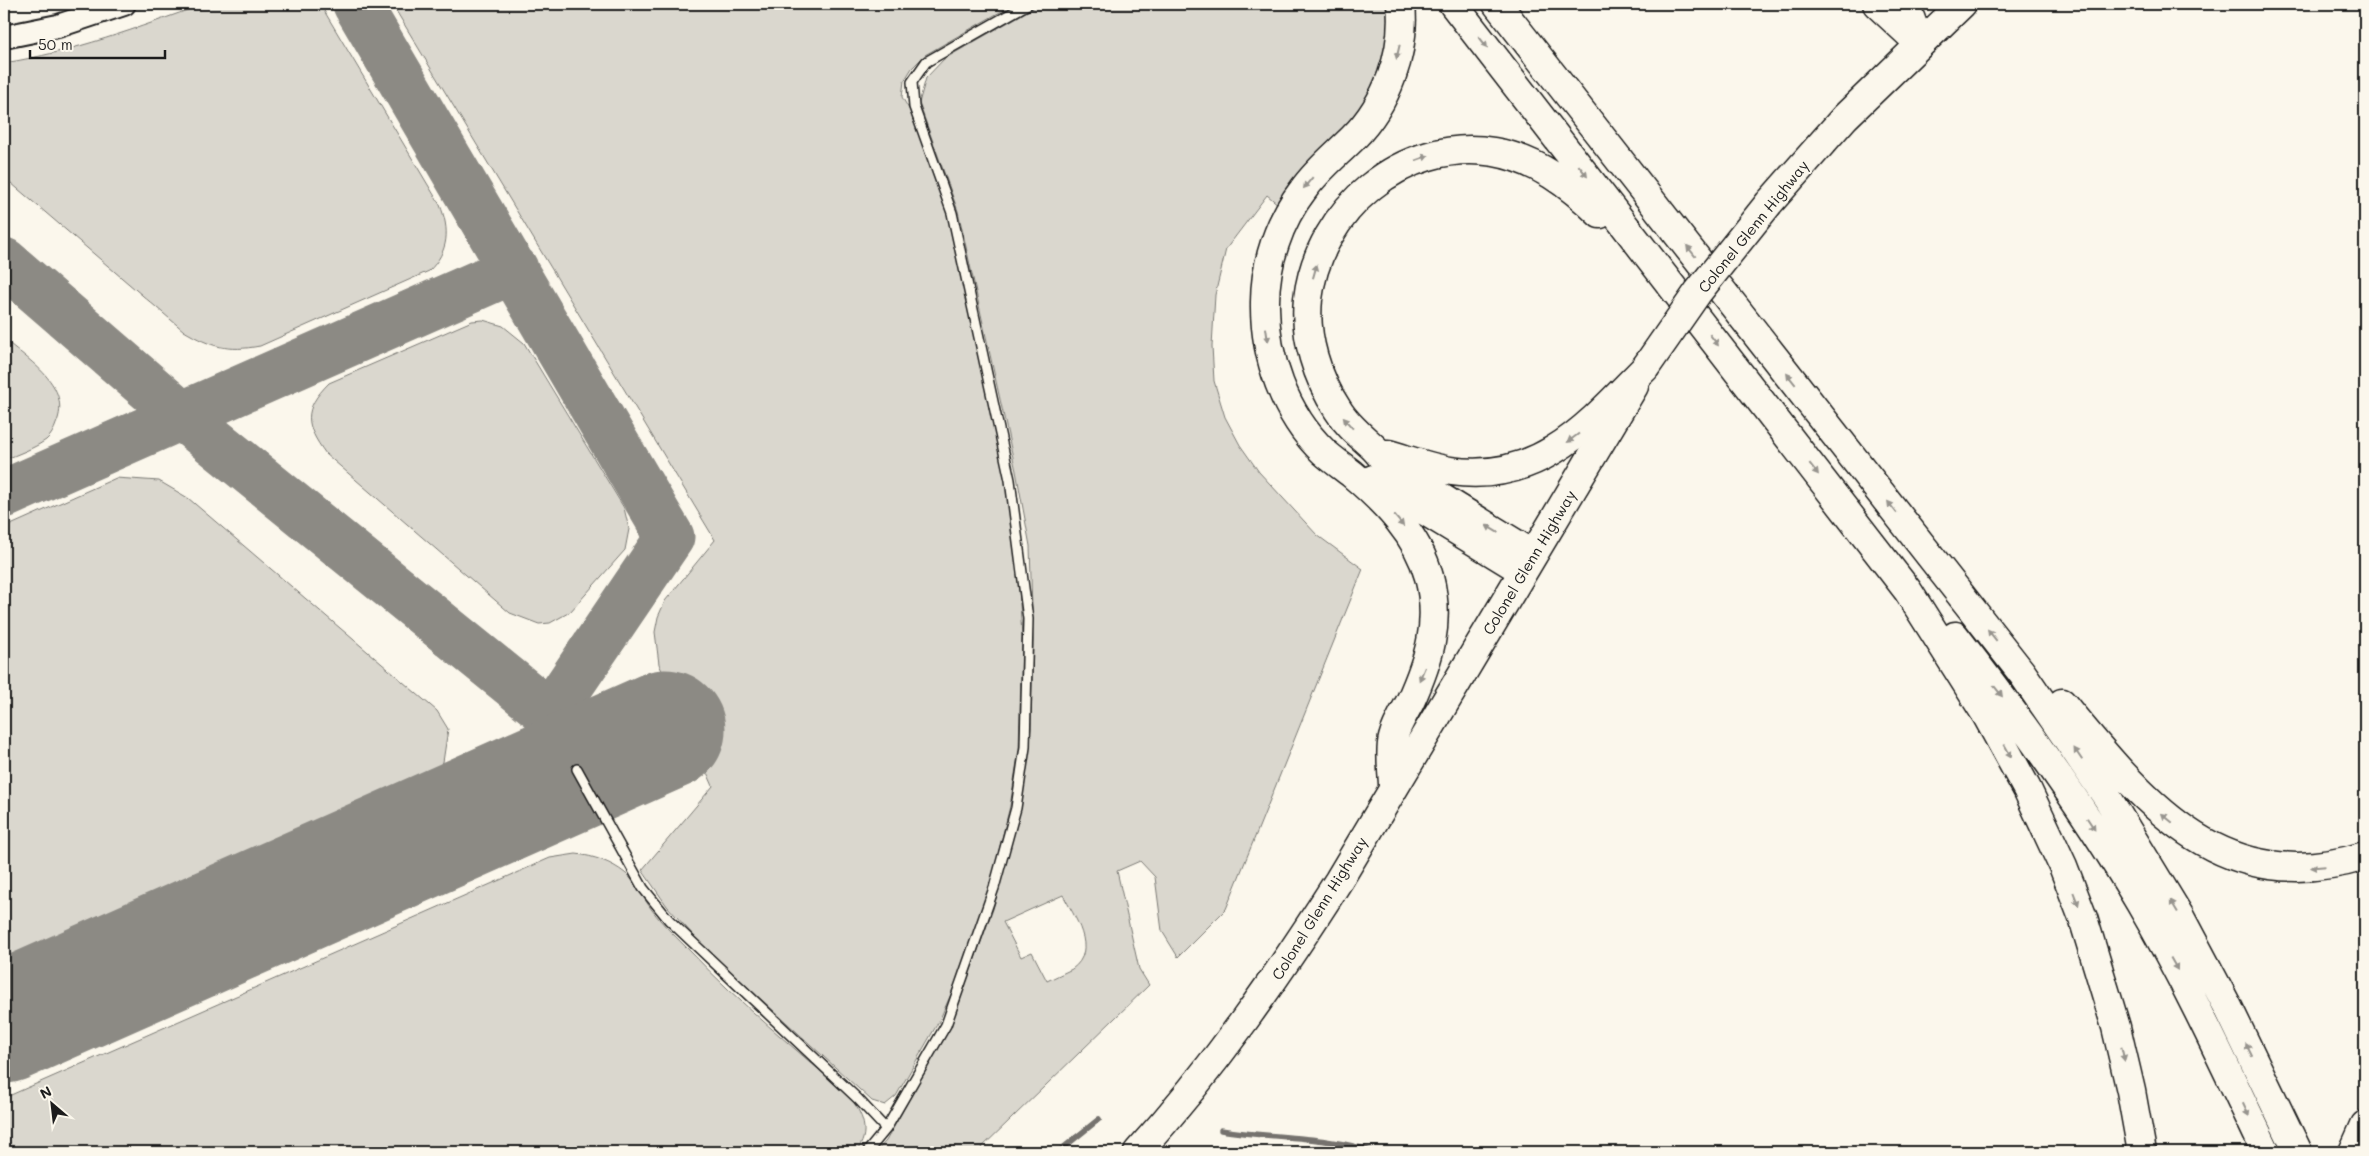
<svg xmlns="http://www.w3.org/2000/svg" width="2369" height="1156" font-family="Mali,sans-serif">
  <rect width="100%" height="100%" fill="#fbf7ec"/>
  <filter id="ink" filterUnits="userSpaceOnUse"><feTurbulence type="fractalNoise" baseFrequency=".02" numOctaves="2"/><feDisplacementMap in="SourceGraphic" scale="10" xChannelSelector="R" yChannelSelector="G"/><feConvolveMatrix kernelMatrix="1 2 1 2 8 2 1 2 1" color-interpolation-filters="sRGB"/></filter>
  <g filter="url(#ink)">
    <path fill="#dad7ce" stroke="#7b7a75" fill-rule="evenodd" d="M204,4H320L440,205C450,230 449,251 429,271L260,346C228,352 211,347 184,331L4,177V63C73,52 138,28 204,4Z
      M392,4H1014L925,55L912,68L904,81L902,97L914,118L945,202L1006,483L1017,554L1022,637L1019,749L1010,806L990,887L969,954L939,1021L896,1096L885,1105L872,1101L702,945L667,906L642,870L713,786L659,664L655,632L658,617L665,601L715,540Z
      M1040,4H1390L1387,55L1362,110L1279,205L1267,195L1226,249L1215,295L1212,346L1214,381L1225,417L1240,445L1259,472L1317,535L1363,569L1226,909L1178,957L1162,931L1155,877L1140,861L1117,871L1139,969L1149,985L977,1152H876L886,1141L951,1024L993,909L1020,811L1031,729L1033,641L1030,546L1016,471L958,211L919,103L926,78L944,59ZM1063,895C1074,916 1099,950 1072,969C1064,973 1055,977 1047,981L1032,952L1021,957L1003,922Z
      M483,320L503,326L524,343L624,508L629,529L625,550L570,612L550,623L539,624L510,613L326,454C305,425 302,410 329,383L472,321Z
      M4,339C28,360 73,386 56,424C54,430 51,436 46,440C33,449 18,454 4,460Z
      M116,478L159,481L188,498L437,711L448,729L443,762L426,777L4,963V528Z
      M576,854C594,856 611,862 625,873C637,883 643,898 652,910C663,925 678,939 691,952C740,1004 796,1049 849,1096C863,1114 871,1133 856,1152H4V1098L550,858Z"/>
    <g fill="none" stroke-linecap="round" stroke-linejoin="round">
      <path stroke="#74726e" stroke-width="5.5" d="M1221,1130C1270,1138 1328,1136 1374,1152
        M1058,1152L1099,1119"/>
      <path stroke="#8c8a84" stroke-width="49" d="M357,4L670,537L550,714
        M4,262L182,416L550,714L601,758
        M4,494L514,269"/>
      <path stroke="#8c8a84" stroke-width="121" d="M4,1023L665,730"/>
      <g stroke="#1c1c1c" stroke-width="12">
        <path id="service" d="M577,769L643,888L669,920L858,1099L886,1129
          M867,1152L886,1129L946,1025L994,888L1016,808L1025,747L1028,619L1010,480L952,213L914,107L912,82L926,62L1028,4"/>
      </g>
      <g stroke="#1c1c1c" stroke-width="26">
        <path id="tertiary" d="M4,37L58,26L124,4"/>
      </g>
      <g stroke="#1c1c1c" stroke-width="31">
        <path id="primary" d="M1905,4L1920,44
          M1769,203L1845,117L1962,4
          M1373,479L1523,571
          M1393,787C1393,773 1389,753 1393,738C1396,726 1404,713 1410,702C1429,660 1441,623 1429,577C1418,535 1384,501 1352,474C1343,467 1333,460 1324,452C1285,415 1264,356 1265,302C1265,263 1279,221 1303,190C1317,170 1336,155 1353,138C1387,104 1406,52 1401,4
          M1138,1152C1214,1068 1278,976 1339,880L1634,386"/>
      </g>
      <g stroke="#1c1c1c" stroke-width="31">
        <path id="motorway" d="M1453,4L1908,591L1987,716L2027,789L2063,866L2083,918L2116,1027L2131,1091L2142,1152
          M1497,4L2022,673L2107,797L2179,915L2228,1007L2298,1152
          M1877,4L1920,44
          M1388,454C1409,460 1430,468 1451,471C1540,484 1590,424 1645,368
          M1533,554C1501,535 1469,515 1437,495C1422,486 1404,479 1392,468C1385,462 1380,454 1374,448C1361,436 1347,425 1338,410C1317,378 1304,337 1308,299C1318,210 1404,137 1494,152C1536,159 1570,185 1600,214
          M1955,636C2022,722 2085,809 2140,903C2187,983 2226,1068 2266,1152
          M2062,703C2145,803 2220,900 2365,856
          M2353,1152L2365,1125"/>
      </g>
      <use href="#service" stroke="#fbf7ec" stroke-width="9"/>
      <use href="#tertiary" stroke="#fbf7ec" stroke-width="22"/>
      <use href="#primary" stroke="#fbf7ec" stroke-width="28"/>
      <use href="#motorway" stroke="#fbf7ec" stroke-width="28"/>
      <g stroke="#1c1c1c" stroke-width="31" stroke-linecap="butt">
        <path id="primary-bridge" d="M1645,368L1698,292L1769,203"/>
      </g>
      <use href="#primary-bridge" stroke="#fbf7ec" stroke-width="28"/>
    </g>
    <defs><path id="oneway-solid" d="M-6-.8H1V-3.2L6.5 0L1 3.2V.8H-6Z" transform="scale(1.25)"/></defs>
    <g fill="#97948e">
      <use href="#oneway-solid" transform="translate(1483 42) rotate(52)"/>
      <use href="#oneway-solid" transform="translate(1398 52) rotate(103)"/>
      <use href="#oneway-solid" transform="translate(1422 158) rotate(-20)"/>
      <use href="#oneway-solid" transform="translate(1583 171) rotate(52)"/>
      <use href="#oneway-solid" transform="translate(1308 183) rotate(129)"/>
      <use href="#oneway-solid" transform="translate(1691 251) rotate(-128)"/>
      <use href="#oneway-solid" transform="translate(1315 271) rotate(-74)"/>
      <use href="#oneway-solid" transform="translate(1267 335) rotate(82)"/>
      <use href="#oneway-solid" transform="translate(1714 340) rotate(52)"/>
      <use href="#oneway-solid" transform="translate(1791 379) rotate(-128)"/>
      <use href="#oneway-solid" transform="translate(1348 423) rotate(-131)"/>
      <use href="#oneway-solid" transform="translate(1573 438) rotate(143)"/>
      <use href="#oneway-solid" transform="translate(1814 469) rotate(52)"/>
      <use href="#oneway-solid" transform="translate(1892 507) rotate(-128)"/>
      <use href="#oneway-solid" transform="translate(1399 521) rotate(50)"/>
      <use href="#oneway-solid" transform="translate(1492 529) rotate(-149)"/>
      <use href="#oneway-solid" transform="translate(1992 635) rotate(-128)"/>
      <use href="#oneway-solid" transform="translate(1422 674) rotate(113)"/>
      <use href="#oneway-solid" transform="translate(1998 691) rotate(52)"/>
      <use href="#oneway-solid" transform="translate(2008 751) rotate(61)"/>
      <use href="#oneway-solid" transform="translate(2078 754) rotate(-124)"/>
      <use href="#oneway-solid" transform="translate(2167 818) rotate(-140)"/>
      <use href="#oneway-solid" transform="translate(2091 824) rotate(57)"/>
      <use href="#oneway-solid" transform="translate(2318 867) rotate(175)"/>
      <use href="#oneway-solid" transform="translate(2076 899) rotate(69)"/>
      <use href="#oneway-solid" transform="translate(2174 906) rotate(-121)"/>
      <use href="#oneway-solid" transform="translate(2174 964) rotate(61)"/>
      <use href="#oneway-solid" transform="translate(2249 1050) rotate(-116)"/>
      <use href="#oneway-solid" transform="translate(2123 1054) rotate(77)"/>
      <use href="#oneway-solid" transform="translate(2246 1110) rotate(65)"/>
    </g>
  </g>
  <g text-anchor="middle" dominant-baseline="central" stroke-width="4" stroke-linejoin="round" paint-order="stroke">
    <g font-size="15" fill="#1c1c1c" stroke="#fbf7ec">
      <text transform="translate(1753 226) rotate(-51)">Colonel Glenn Highway</text>
      <text transform="translate(1529 562) rotate(-59)">Colonel Glenn Highway</text>
      <text transform="translate(1319 908) rotate(-58)">Colonel Glenn Highway</text>
    </g>
  </g>
  <rect width="2369" height="1156" fill="none" stroke="#fbf7ec" stroke-width="20"/>
  <rect x="10" y="10" width="2349" height="1136" fill="none" stroke="#1c1c1c" stroke-width="2" filter="url(#ink)"/>
  <g transform="translate(52 1104) rotate(332)" stroke="#fbf7ec" stroke-width="4" paint-order="stroke">
  <path d="M0-4L9 19L0 12L-9 19Z" fill="#1c1c1c"/>
  <text y="-8" font-size="14" font-weight="bold" text-anchor="middle" fill="#1c1c1c">N</text>
  </g>
  <path d="M30 50v8h135v-8" fill="none" stroke="#1c1c1c" stroke-width="2.5"/>
  <text x="38" y="50" font-size="15" fill="#1c1c1c" stroke="#fbf7ec" stroke-width="4" paint-order="stroke">50 m</text>
</svg>
